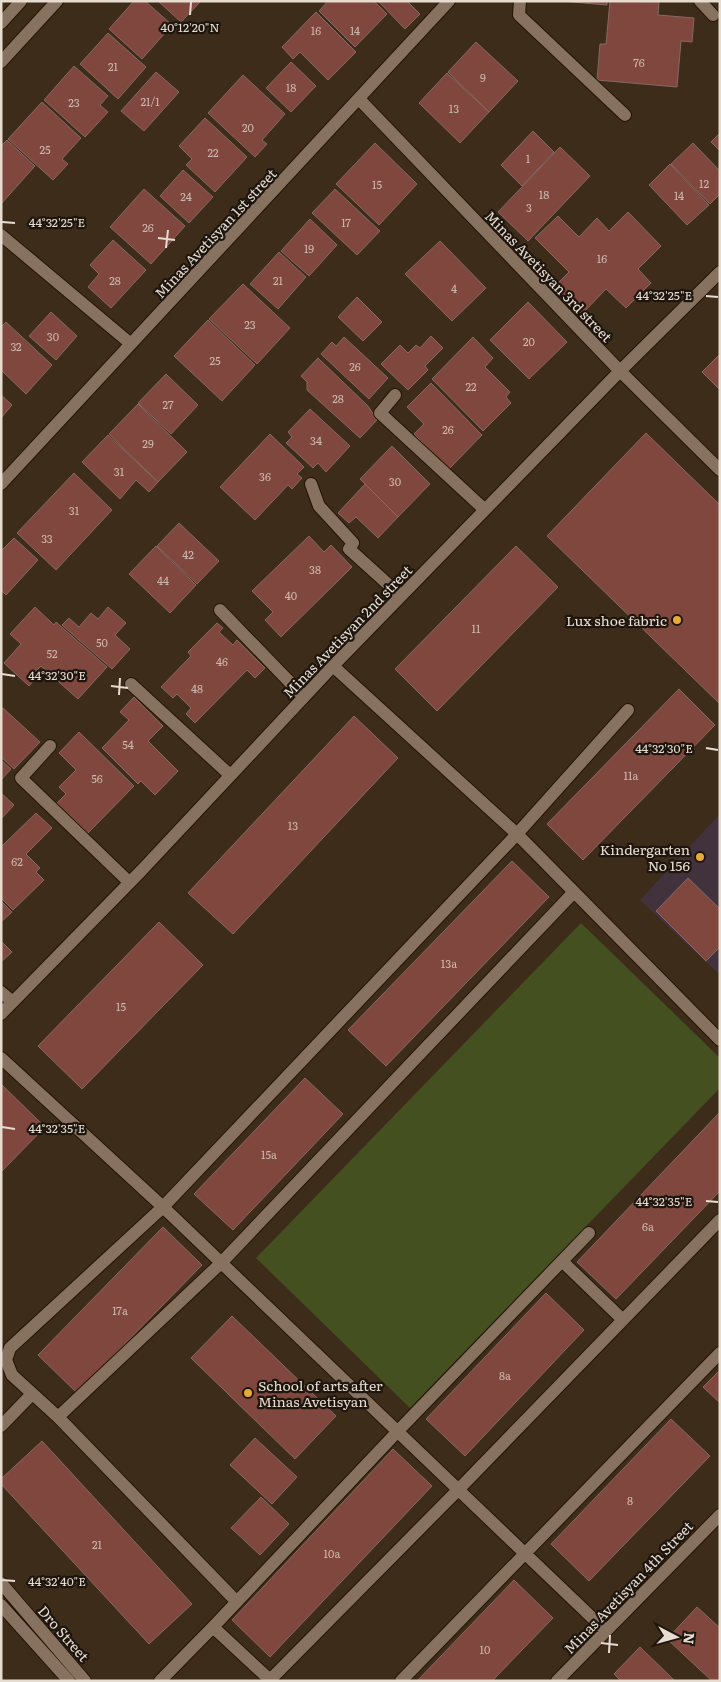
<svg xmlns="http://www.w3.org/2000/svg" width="721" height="1682" font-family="Literata,serif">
  <rect width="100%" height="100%" fill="#3d2c19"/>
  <path fill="#41323e" d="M720,814V975L640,900Z"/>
  <path fill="#445020" d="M581,923L720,1058V1088L410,1408L256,1258Z"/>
  <path fill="#80473e" stroke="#866963" d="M134,1H145L172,25L142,59L109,29Z
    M158,1H201L181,22Z
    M328,1H374L387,14L355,47L319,11Z
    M378,1H407L420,14L405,29Z
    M561,1H607V5Z
    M610,1L659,2L658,15L694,18L692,42L681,41L677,87L597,80L600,44H606Z
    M316,12L356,52L328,80L300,52L293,59L282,47Z
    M108,33L146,67L118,99L80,64Z
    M476,42L518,81L489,112L448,72Z
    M291,62L316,86L291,112L266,88Z
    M74,66L108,96L100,105L108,112L85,137L44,100Z
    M156,72L179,92L144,131L121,111Z
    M447,73L489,112L460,143L419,103Z
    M243,75L285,114L262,140L267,144L255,157L208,113Z
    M42,102L81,138L62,159L68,164L53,180L8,139Z
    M205,118L247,157L215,192L186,165L192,159L179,146Z
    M533,131L554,152L522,186L501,165Z
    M720,133V151L711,142Z
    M7,140L35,166L1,204V146Z
    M375,143L417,184L379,225L336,184Z
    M693,143L720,171V194L710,204L671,164Z
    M560,147L590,176L528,241L498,212Z
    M670,164L709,205L687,225L649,185Z
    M183,170L213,197L189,223L160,196Z
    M144,189L185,226L151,264L110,227Z
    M335,189L380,231L357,255L312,213Z
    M628,212L661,246L638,269L651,283L626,308L606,289L580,316L553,288L569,272L535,238L558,216L579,237L597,218L609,231Z
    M310,219L337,245L309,276L281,251Z
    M113,240L146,270L111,308L88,287L99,274L90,265Z
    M440,241L486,288L452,321L405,274Z
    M279,252L306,277L278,309L250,284Z
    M243,284L290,328L257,364L209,319Z
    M357,297L382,322L363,341L338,317Z
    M528,302L567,342L529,379L490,340Z
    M51,312L77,336L56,360L29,336Z
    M208,320L255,365L222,401L174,356Z
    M6,322L52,365L26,394L1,370V327Z
    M431,336L443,348L425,366L428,370L408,390L381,364L400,345L408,353L416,345L420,348Z
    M344,337L388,378L369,399L321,354L332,342L336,346Z
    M473,337L493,358L485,367L510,392L506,397L511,403L483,431L432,379Z
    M720,354V390L702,372Z
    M318,358L368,406L377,420L360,438L307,390V382L301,376Z
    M166,374L198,405L171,434L138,403Z
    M431,383L482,435L449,469L414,434L424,424L407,407Z
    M1,395L12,405L1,418Z
    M138,404L187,452L158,482L109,434Z
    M310,409L350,446L326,472L318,463L313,468L286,443L292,437L288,432Z
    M646,433L720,505V704L547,536Z
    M270,434L304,467L297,474L302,478L292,489L288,485L255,520L220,487Z
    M108,435L158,482L149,492L136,480L120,499L82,462Z
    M392,446L430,484L398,517L360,479Z
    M74,473L112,510L56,570L17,533Z
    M365,484L398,517L378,538L356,517L349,523L338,513Z
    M179,523L219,561L197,584L157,546Z
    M309,536L324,552L331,545L352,567L281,637L265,620L273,612L252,591Z
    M14,538L38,560L6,595L1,590V551Z
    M156,546L196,585L170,613L129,574Z
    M516,546L558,587L437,711L395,669Z
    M35,607L54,625L56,622L107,667L78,699L41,666L30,677L34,680L29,686L4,663L21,644L10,634Z
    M108,607L126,623L115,635L130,649L112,669L62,625L69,618L79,627L91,613L98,619Z
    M217,623L223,628L219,632L233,645L237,640L265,668L255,678L247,670L195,723L186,714L191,708L177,694L173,698L161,687L191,656L188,652Z
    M679,689L715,725L583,860L547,824Z
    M134,697L163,726L148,741L178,771L155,795L141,781L138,784L102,748L129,720L120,712Z
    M3,708L40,742L14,769L1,757V710Z
    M354,716L398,758L233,934L188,893Z
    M79,732L134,786L88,833L57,803L66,794L59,787L76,770L59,753Z
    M1,760L11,769L1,780Z
    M1,793L14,805L1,819Z
    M36,813L52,828L26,854L40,868L36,872L44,880L13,910L1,898V847Z
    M512,861L549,897L386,1066L348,1030Z
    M688,878L720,909V947L706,961L656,911Z
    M1,901L12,912L1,922Z
    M159,922L203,965L82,1089L38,1046Z
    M1,941L12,952L1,962Z
    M305,1078L343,1114L233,1230L194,1194Z
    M1,1084L45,1127L1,1172Z
    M720,1112V1191L616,1299L577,1262Z
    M163,1227L202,1265L77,1393L38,1355Z
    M546,1293L584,1330L465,1456L426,1419Z
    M232,1316L336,1416L295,1459L191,1358Z
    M720,1370V1403L703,1387Z
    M671,1419L710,1456L589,1581L551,1544Z
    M255,1438L297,1477L272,1504L230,1465Z
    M42,1441L192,1604L149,1644L1,1484V1479Z
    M393,1449L432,1486L270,1657L232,1620Z
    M261,1497L289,1524L260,1555L231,1528Z
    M514,1580L553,1618L492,1681H417Z
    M697,1607L720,1628V1681H712L667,1639Z
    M640,1647L675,1681H621L614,1674Z"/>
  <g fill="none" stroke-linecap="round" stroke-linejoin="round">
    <g stroke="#241403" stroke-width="14">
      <path id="minor" d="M520,1L519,15L625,115
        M700,1L713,15
        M1,23L21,1
        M1,62L57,1
        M359,99L620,371L720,470
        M1,235L131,344
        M395,395L380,413L485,510
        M1,484L449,1
        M311,484L319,506L353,543L349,549L401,596
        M220,610L304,697
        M333,666L517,834L720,1040
        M131,684L230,775
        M50,746L21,778L129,882
        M1,992L13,1002
        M1,1014L141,871L333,666L620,371L720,272
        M1,1058L163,1207L606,1631
        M562,1261L623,1320
        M58,1417L221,1263L574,892
        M1,1426L32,1394
        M1,1583L85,1681
        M237,1602L58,1417L12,1375L6,1360L10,1348L163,1207L517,834L628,710
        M1,1605L69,1681
        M213,1627L270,1680L458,1490L720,1220
        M160,1681L213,1627L398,1431L589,1233
        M401,1681L720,1353
        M557,1681L720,1515"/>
    </g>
    <use href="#minor" stroke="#86725e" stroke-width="12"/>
  </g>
  <path fill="none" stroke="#e7dcd0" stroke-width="2" d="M190,15L191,2M2,222L15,223M158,238L175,240M166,248L168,230M706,296L718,297M2,674L15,676M111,686L128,688M119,695L120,678M706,748L718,750M2,1127L15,1129M706,1201L718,1202M2,1580L15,1581M601,1643L618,1645M609,1653L610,1635"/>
  <g fill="#e8ab37" stroke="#1e160e" stroke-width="2">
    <circle cx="677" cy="620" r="5"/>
    <circle cx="700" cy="857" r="5"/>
    <circle cx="248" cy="1393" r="5"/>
  </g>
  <g text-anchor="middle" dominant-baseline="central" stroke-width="4.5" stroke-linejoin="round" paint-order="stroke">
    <g font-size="11" fill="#cdb7ac">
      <text x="316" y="30">16</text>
      <text x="355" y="30">14</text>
      <text x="639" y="62">76</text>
      <text x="113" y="66">21</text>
      <text x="483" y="77">9</text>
      <text x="291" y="87">18</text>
      <text x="150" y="101">21/1</text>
      <text x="74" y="102">23</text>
      <text x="454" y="108">13</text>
      <text x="248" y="127">20</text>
      <text x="45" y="149">25</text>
      <text x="213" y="152">22</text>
      <text x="528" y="158">1</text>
      <text x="704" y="183">12</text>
      <text x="377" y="184">15</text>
      <text x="544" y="194">18</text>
      <text x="679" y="195">14</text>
      <text x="186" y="196">24</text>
      <text x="529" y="207">3</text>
      <text x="346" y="222">17</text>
      <text x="148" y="227">26</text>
      <text x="309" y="248">19</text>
      <text x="602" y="258">16</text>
      <text x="115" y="280">28</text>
      <text x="278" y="280">21</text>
      <text x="454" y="288">4</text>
      <text x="250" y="324">23</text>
      <text x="53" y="336">30</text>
      <text x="529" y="341">20</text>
      <text x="16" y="346">32</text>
      <text x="215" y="360">25</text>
      <text x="355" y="366">26</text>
      <text x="471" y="386">22</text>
      <text x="338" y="398">28</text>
      <text x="168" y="404">27</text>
      <text x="448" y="429">26</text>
      <text x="316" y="440">34</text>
      <text x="148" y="443">29</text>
      <text x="119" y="471">31</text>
      <text x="265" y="476">36</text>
      <text x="395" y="481">30</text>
      <text x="74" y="510">31</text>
      <text x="47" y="538">33</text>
      <text x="188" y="554">42</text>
      <text x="315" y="569">38</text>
      <text x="163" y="580">44</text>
      <text x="291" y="595">40</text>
      <text x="476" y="628">11</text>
      <text x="102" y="642">50</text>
      <text x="52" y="653">52</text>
      <text x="222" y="661">46</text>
      <text x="197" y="688">48</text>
      <text x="128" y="744">54</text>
      <text x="631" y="775">11a</text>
      <text x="97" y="778">56</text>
      <text x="293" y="825">13</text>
      <text x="17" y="861">62</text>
      <text x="449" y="963">13a</text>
      <text x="121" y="1006">15</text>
      <text x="269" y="1154">15a</text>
      <text x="648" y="1226">6a</text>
      <text x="120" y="1310">17a</text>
      <text x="505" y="1375">8a</text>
      <text x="630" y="1500">8</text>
      <text x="97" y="1544">21</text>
      <text x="332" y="1553">10a</text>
      <text x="485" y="1649">10</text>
    </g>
    <g font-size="14" fill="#e7dcd0" stroke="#1e160e">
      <text transform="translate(215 233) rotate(-47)">Minas Avetisyan 1st street</text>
      <text transform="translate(549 276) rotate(46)">Minas Avetisyan 3rd street</text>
      <text transform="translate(347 631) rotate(-46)">Minas Avetisyan 2nd street</text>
      <text transform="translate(628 1587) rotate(-46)">Minas Avetisyan 4th Street</text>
      <text transform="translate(64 1633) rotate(49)">Dro Street</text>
    </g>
    <g font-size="14" fill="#e7dcd0" stroke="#1e160e" text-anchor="end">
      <text x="667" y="620">Lux shoe fabric</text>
      <text x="690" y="849">Kindergarten<tspan x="690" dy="16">No 156</tspan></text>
      <text x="258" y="1385" text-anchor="start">School of arts after<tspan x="258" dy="16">Minas Avetisyan</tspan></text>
    </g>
  </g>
  <g font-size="12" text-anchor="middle" fill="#e7dcd0" stroke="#1e160e" stroke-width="4.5" stroke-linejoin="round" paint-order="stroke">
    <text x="190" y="32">40°12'20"N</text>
    <text x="57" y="227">44°32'25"E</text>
    <text x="664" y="300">44°32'25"E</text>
    <text x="57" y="680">44°32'30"E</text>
    <text x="664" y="753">44°32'30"E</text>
    <text x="57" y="1133">44°32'35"E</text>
    <text x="664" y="1206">44°32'35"E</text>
    <text x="57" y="1586">44°32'40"E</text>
  </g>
  <rect width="721" height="1682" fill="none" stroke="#e7dcd0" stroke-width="5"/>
  <g transform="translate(676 1637) rotate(96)" stroke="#1e160e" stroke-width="4" paint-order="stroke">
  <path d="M0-4L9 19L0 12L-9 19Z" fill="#e7dcd0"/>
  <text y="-8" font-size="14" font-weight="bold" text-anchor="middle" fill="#e7dcd0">N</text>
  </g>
</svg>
